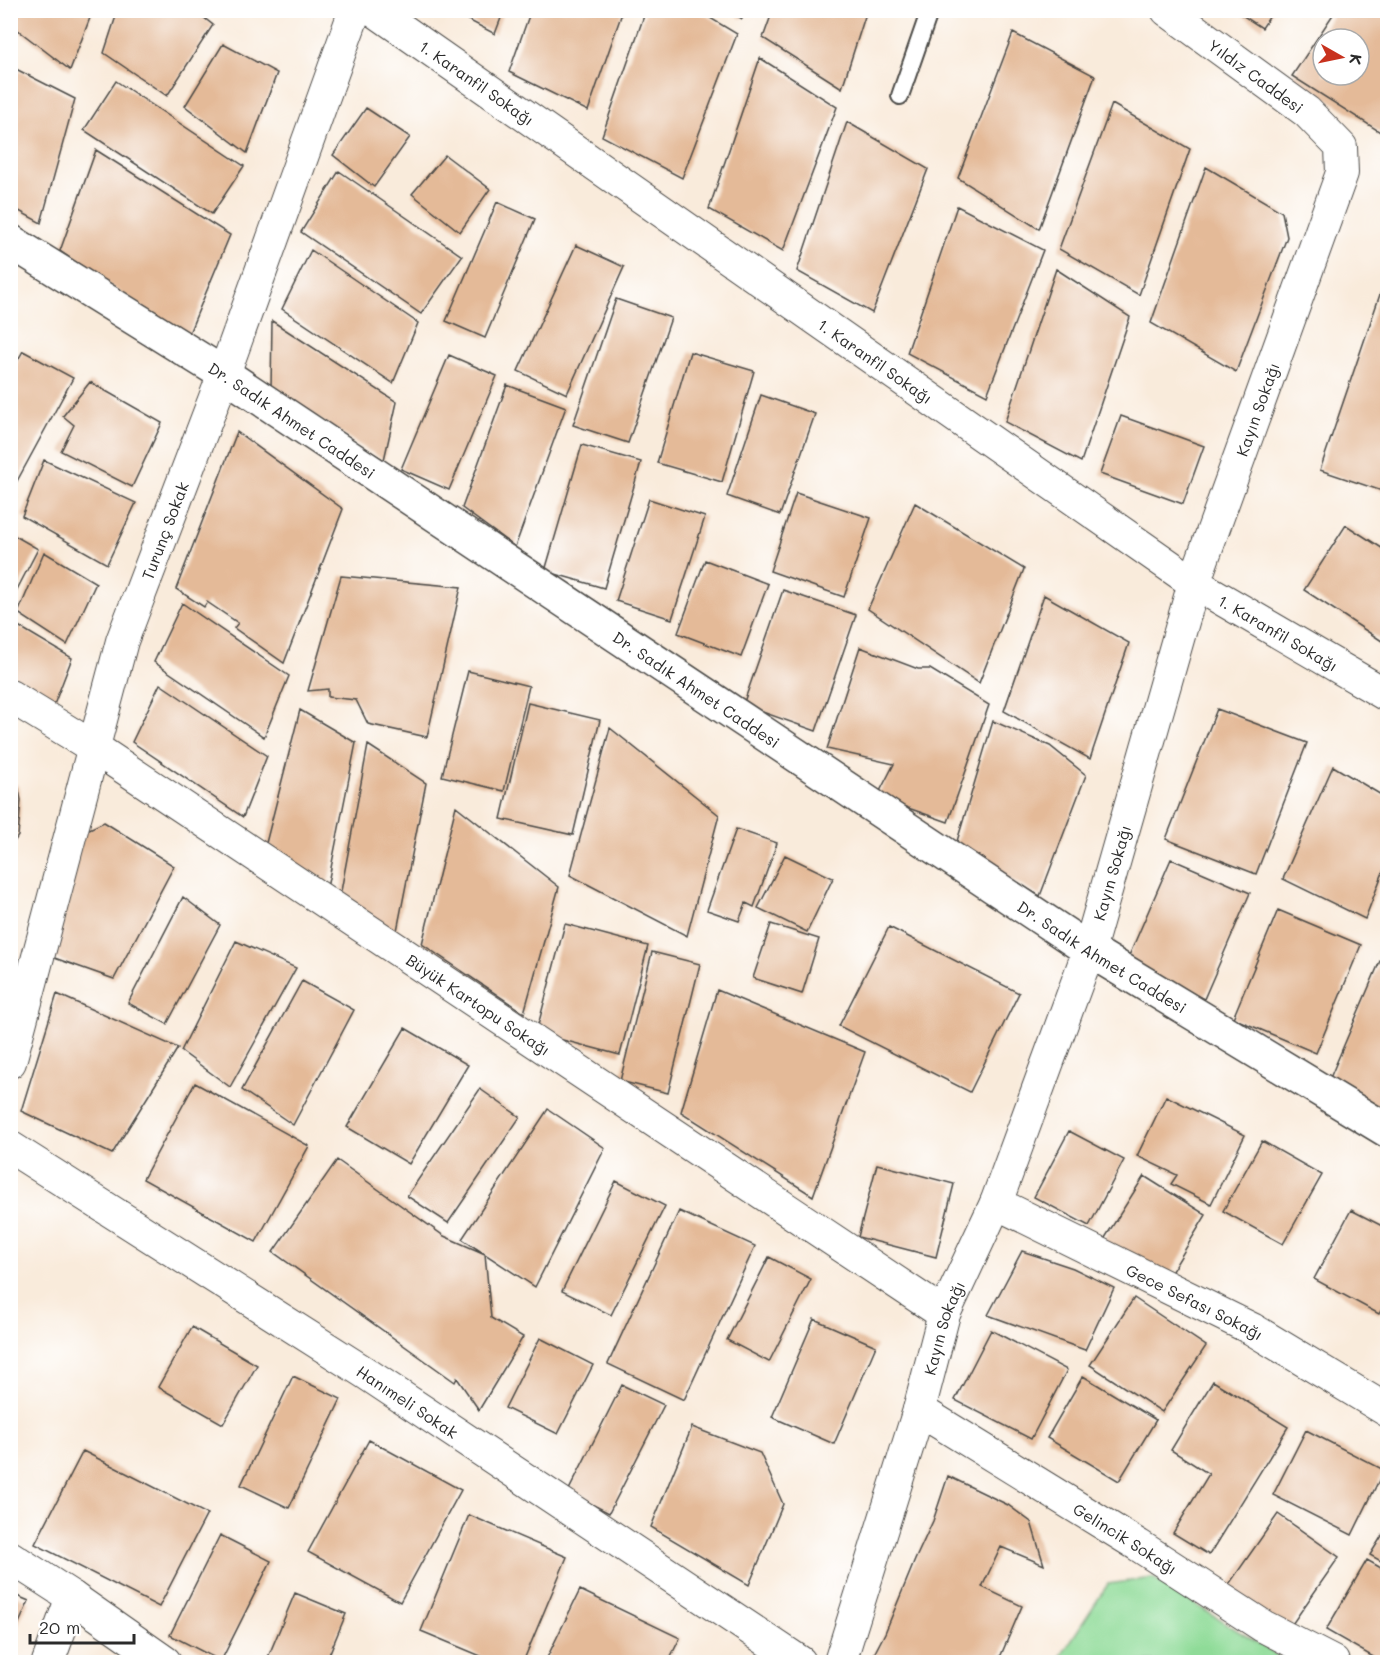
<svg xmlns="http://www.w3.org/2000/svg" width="1398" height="1673" font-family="Mali,sans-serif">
  <rect width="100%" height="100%" fill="#fff"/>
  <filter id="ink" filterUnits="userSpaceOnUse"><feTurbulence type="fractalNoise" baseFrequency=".0167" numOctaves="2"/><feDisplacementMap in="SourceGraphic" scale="12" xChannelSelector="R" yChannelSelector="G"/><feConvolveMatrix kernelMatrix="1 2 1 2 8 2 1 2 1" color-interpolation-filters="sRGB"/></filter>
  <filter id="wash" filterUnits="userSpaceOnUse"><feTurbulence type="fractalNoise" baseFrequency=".008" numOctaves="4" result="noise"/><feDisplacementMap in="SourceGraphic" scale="24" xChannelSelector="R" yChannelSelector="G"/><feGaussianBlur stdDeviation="1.35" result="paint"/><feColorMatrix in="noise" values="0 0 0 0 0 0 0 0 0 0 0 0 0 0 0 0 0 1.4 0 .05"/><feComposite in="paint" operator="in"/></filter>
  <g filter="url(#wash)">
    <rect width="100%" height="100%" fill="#f9ebdb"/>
    <path fill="#8fdb98" stroke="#5d8362" stroke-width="1.5" d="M1153,1578L1288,1662H1057L1108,1584Z"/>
    <g id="blocks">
      <path fill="#e4ba98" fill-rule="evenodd" d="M10,10H93L70,70L10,24Z
        M118,10H194L213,25L167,96L104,53Z
        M449,10H504L495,34Z
        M531,10H623L588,111L509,72Z
        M646,10H697L737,34L682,178L602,136Z
        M727,10H745L742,19Z
        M773,10H867L842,88L763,38Z
        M1234,10H1274L1262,28Z
        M1336,10H1388V137L1292,76ZM1323,39H1359V75H1323Z
        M1013,33L1095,76L1039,229L958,178Z
        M223,44L277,73L247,153L185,106Z
        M760,58L837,107L783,251L709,209Z
        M10,66L75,99L41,223L10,206Z
        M116,81L244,166L212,214L84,130Z
        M1112,104L1190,149L1139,295L1059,249Z
        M366,108L410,137L374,187L333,155Z
        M847,122L928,169L872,313L797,271Z
        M96,150L230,235L187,338L60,251Z
        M445,155L490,189L460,232L412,194Z
        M1206,167L1282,212L1287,237L1236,372L1151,323Z
        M339,171L462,256L421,314L301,232Z
        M497,202L535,219L485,338L446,321Z
        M957,206L1043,250L987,395L907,353Z
        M576,245L624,267L567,394L518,371Z
        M311,250L418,323L393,383L282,309Z
        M1056,269L1130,317L1081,462L1005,422Z
        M1387,274H1388V493L1320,470Z
        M616,299L671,318L628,443L573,425Z
        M272,321L397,402L384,460L271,390Z
        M23,351L73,378L10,494V374Z
        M690,352L754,371L722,482L657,463Z
        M449,355L497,376L449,490L401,469Z
        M90,382L162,423L132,487L61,451L74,425L63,416Z
        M507,385L566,407L515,547L462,508Z
        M761,395L815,414L780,515L727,496Z
        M1121,416L1204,446L1183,504L1100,474Z
        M237,432L343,509L284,663L234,628L238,623L207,602L204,607L176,589Z
        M582,445L641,462L604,588L545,571Z
        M44,460L136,503L107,564L22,516Z
        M796,493L871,518L844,597L770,571Z
        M649,499L705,517L672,619L616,601Z
        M915,503L1024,569L979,683L868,609Z
        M1346,525L1388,552V645L1304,590Z
        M10,533L38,549L10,603Z
        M44,552L96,583L67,645L18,613Z
        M705,560L768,584L741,657L678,633Z
        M341,576L461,587L427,737L368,724L356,700L328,697V689L308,691Z
        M783,590L856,615L816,731L743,705Z
        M1044,595L1129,643L1090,759L1004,711Z
        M182,603L289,676L264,737L154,662Z
        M10,621L72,658L52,710L10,684Z
        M860,647L918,669H930L989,705L948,822L877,797L894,764L827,749Z
        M468,671L529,686L504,791L442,776Z
        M160,684L267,756L243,817L132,742Z
        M528,703L600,720L573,835L501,819Z
        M1217,709L1307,743L1256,874L1166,839Z
        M300,710L356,743L327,888L265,847Z
        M993,721L1050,746L1086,775L1040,896L955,848Z
        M610,728L719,815L687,936L570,875Z
        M368,745L426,783L395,941L339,902Z
        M1333,766L1388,799V859L1365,919L1283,879Z
        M10,781L18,786L21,800L18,836L10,848Z
        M456,806L559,887L524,1013L422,944Z
        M104,822L174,866L114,979L46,955L85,831Z
        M736,829L777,843L754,907L746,903L739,921L707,910Z
        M785,855L833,878L807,932L758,908Z
        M1171,859L1250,893L1204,999L1125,965Z
        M183,897L220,925L167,1024L128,1003Z
        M1278,910L1361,945L1316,1053L1233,1018Z
        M565,924L648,946L620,1055L536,1033Z
        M771,924L819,939L802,994L753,978Z
        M889,927L1019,993L970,1092L839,1026Z
        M236,941L296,968L230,1087L181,1051Z
        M652,952L700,964L668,1093L620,1081Z
        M1380,961L1388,964V1112L1327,1085Z
        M302,981L354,1010L293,1125L242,1090Z
        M717,990L865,1052L813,1196L681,1112Z
        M57,994L178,1048L112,1154L21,1111Z
        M405,1028L468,1065L409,1164L347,1127Z
        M195,1083L309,1146L256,1242L143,1179Z
        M480,1089L520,1117L448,1223L407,1196Z
        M1166,1096L1245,1135L1211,1204L1171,1184L1177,1175L1137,1156Z
        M548,1109L605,1148L535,1287L462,1239Z
        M1069,1131L1124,1160L1089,1226L1034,1197Z
        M1262,1141L1322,1175L1283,1244L1223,1211Z
        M337,1160L444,1236L485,1254L491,1318L523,1337L479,1410L457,1378L455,1382L273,1252Z
        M877,1164L954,1184L936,1257L858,1237Z
        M1144,1176L1206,1215L1166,1281L1103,1241Z
        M616,1181L665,1206L611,1315L562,1291Z
        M1351,1210L1388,1229V1298L1379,1314L1314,1279Z
        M679,1211L755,1246L684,1400L608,1364Z
        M1022,1251L1073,1268L1114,1288L1085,1350L988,1315Z
        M769,1257L811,1279L769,1362L727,1340Z
        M1134,1298L1206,1346L1162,1412L1090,1365Z
        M814,1319L876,1346L834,1444L772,1417Z
        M192,1327L257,1365L223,1424L158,1387Z
        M991,1330L1067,1370L1031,1439L955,1400Z
        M540,1338L593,1365L558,1434L505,1408Z
        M293,1376L341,1399L289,1508L241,1485Z
        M1083,1376L1156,1420L1119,1481L1047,1438Z
        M1213,1381L1288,1427L1209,1555L1173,1533L1209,1474L1171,1450Z
        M622,1385L664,1405L609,1513L568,1492Z
        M692,1427L760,1453L783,1504L749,1585L651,1527Z
        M1306,1430L1384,1470L1352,1535L1273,1495Z
        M369,1440L461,1490L400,1602L308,1552Z
        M83,1451L207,1514L159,1607L35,1544Z
        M948,1476L1008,1505L1031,1522L1044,1565L1001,1547L982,1587L1022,1606L998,1662H876L871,1660L885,1633L915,1560L933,1521Z
        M1278,1514L1339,1557L1288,1630L1227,1587Z
        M469,1515L567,1557L523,1662H495L421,1631Z
        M1388,1526V1565L1370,1555Z
        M220,1535L271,1561L221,1661L170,1635Z
        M1367,1560L1388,1572V1662H1382L1326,1630Z
        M580,1590L680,1638L668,1662H545Z
        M10,1593L29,1601L10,1643Z
        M295,1593L346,1614L326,1662H266Z"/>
    </g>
  </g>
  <g filter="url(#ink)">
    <use href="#blocks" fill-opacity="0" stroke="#4a4845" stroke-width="1.5"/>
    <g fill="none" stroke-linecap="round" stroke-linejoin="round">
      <g stroke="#4a4845" stroke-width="20">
        <path id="service" d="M900,96L930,10"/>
      </g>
      <g stroke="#4a4845" stroke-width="34">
        <g id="minor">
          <path id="s1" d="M374,10L1194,583L1388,696"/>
          <path id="s2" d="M10,696L93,747L944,1314"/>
          <path id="s3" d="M10,1062L122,641L224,374L355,10"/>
          <path id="s4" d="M10,1147L364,1372L800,1662"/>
          <path id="s5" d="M996,1203L1252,1329L1388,1411"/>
          <path id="s6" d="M919,1410L1138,1545L1263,1626L1333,1662"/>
          <path d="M10,1557L72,1597L165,1662"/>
          <path d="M48,1662L72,1597"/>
          <path id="s7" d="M840,1662L919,1410L944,1314L996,1203L1089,950L1194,583L1342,173L1341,147L1307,112L1167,10"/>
        </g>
      </g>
      <g stroke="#4a4845" stroke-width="36">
        <g id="tertiary">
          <path id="s8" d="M10,241L224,374L1089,950L1388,1131"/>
        </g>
      </g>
      <use href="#service" stroke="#fff" stroke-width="16"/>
      <use href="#minor" stroke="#fff" stroke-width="32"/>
      <use href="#tertiary" stroke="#fff" stroke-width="33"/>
    </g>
  </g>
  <g text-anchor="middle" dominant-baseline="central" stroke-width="6" stroke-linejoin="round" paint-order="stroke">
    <g font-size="16" fill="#2b2b2b" stroke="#fff">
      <text transform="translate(1256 76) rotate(36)">Yıldız Caddesi</text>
      <text stroke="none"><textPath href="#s1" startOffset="126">1. Karanfil Sokağı</textPath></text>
      <text stroke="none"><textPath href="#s1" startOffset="612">1. Karanfil Sokağı</textPath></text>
      <text stroke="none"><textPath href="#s7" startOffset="1322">Kayın Sokağı</textPath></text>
      <text stroke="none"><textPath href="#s8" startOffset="334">Dr. Sadık Ahmet Caddesi</textPath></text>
      <text stroke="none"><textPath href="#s3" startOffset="554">Turunç Sokak</textPath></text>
      <text stroke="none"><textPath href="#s1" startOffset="1098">1. Karanfil Sokağı</textPath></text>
      <text stroke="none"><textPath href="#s8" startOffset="820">Dr. Sadık Ahmet Caddesi</textPath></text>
      <text stroke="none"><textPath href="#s7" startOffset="836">Kayın Sokağı</textPath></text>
      <text stroke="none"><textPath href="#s8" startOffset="1306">Dr. Sadık Ahmet Caddesi</textPath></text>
      <text stroke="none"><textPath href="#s2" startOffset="561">Büyük Kartopu Sokağı</textPath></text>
      <text stroke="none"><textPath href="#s5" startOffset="222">Gece Sefası Sokağı</textPath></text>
      <text stroke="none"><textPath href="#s7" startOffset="350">Kayın Sokağı</textPath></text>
      <text stroke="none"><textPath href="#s4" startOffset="472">Hanımeli Sokak</textPath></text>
      <text stroke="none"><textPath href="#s6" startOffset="243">Gelincik Sokağı</textPath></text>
    </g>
  </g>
  <rect width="1398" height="1673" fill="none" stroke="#fff" stroke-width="36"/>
  <g transform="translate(1341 57) rotate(99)"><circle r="28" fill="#ffffff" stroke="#aaaaaa" stroke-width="1.5"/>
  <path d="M0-4.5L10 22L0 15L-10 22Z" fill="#c8321e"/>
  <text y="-9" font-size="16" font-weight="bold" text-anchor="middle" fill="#2b2b2b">K</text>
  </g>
  <path d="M30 1634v9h104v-9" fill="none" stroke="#2b2b2b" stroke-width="3"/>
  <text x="39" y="1634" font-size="18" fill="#2b2b2b" stroke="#ffffff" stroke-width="4.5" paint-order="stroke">20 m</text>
</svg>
